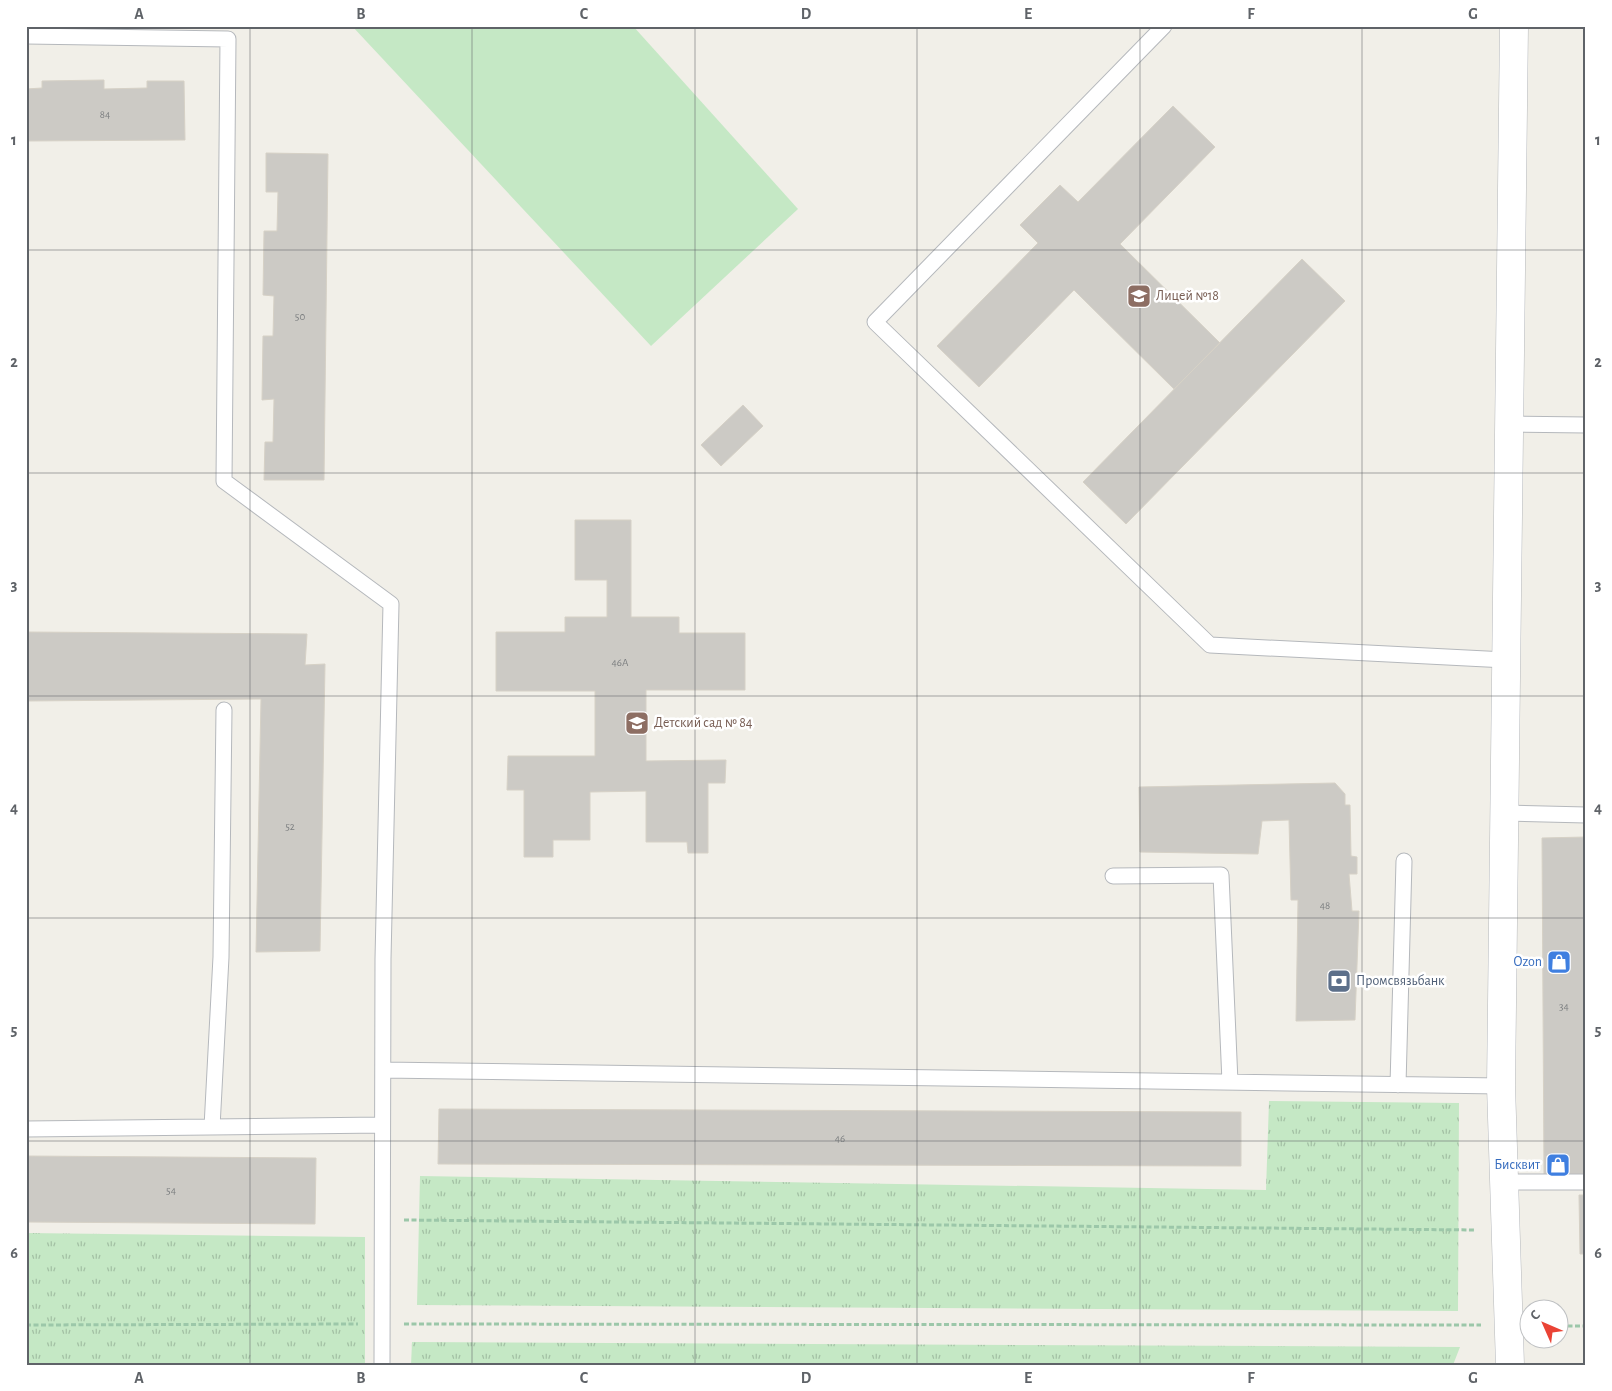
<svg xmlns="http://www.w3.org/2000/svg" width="1612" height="1391" font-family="'Alegreya Sans',sans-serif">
  <defs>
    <pattern id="grass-tufts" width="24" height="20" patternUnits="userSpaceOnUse" patternTransform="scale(1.25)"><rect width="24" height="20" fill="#c5e8c5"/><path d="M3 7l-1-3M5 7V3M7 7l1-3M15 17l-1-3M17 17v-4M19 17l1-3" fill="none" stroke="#a3c0a4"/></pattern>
  </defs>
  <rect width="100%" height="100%" fill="#f1efe8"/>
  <path fill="url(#grass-tufts)" d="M1269,1101L1459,1103L1458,1311L417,1305L420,1176L1266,1190Z
    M26,1233L365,1237V1365H26Z
    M412,1342L1460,1347L1453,1365H411Z"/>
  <path fill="#c5e8c5" d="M352,26H633L798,209L651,346Z"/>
  <path fill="#cccac5" stroke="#d6d1c6" d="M104,80V89L147,88V81H184L185,140L26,141V89L42,88V81Z
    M1173,106L1215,147L1120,244L1220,343L1174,389L1074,290L979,387L937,346L1038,243L1020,225L1060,185L1078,202Z
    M266,153L328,154L324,480H264L265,442H273L274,399L262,400L263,336H273L274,296L263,295L264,231H277L278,192H266Z
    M1302,259L1345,301L1126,524L1083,482Z
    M743,405L763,426L721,466L701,445Z
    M575,520H631V617H679V633H745V690H646V761L726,760L725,783H708V853H688L687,842H646V791L590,792V840H553V857H524V790H507L508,756H595V691H496V632H565V617H607V580H575Z
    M26,632L307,634L305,665L325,664L320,951L256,952L261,699L26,701Z
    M1335,783L1345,794V805H1350L1351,856L1357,857V874H1349L1352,911H1359L1355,1020L1296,1021L1298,900H1291L1289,820L1262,821L1258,854L1140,852L1139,787Z
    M1586,837V1174H1544L1542,838Z
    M439,1109L1241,1112V1166L438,1164Z
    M26,1156L316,1158L315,1224L26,1222Z
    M1579,1195H1586V1254H1580Z"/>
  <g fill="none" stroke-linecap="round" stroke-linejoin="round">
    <g stroke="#b5b8bc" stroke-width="17">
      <path id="service" d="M1164,26L875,322L1210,645L1506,660
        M26,36L228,39L224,481L391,604L383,959L382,1365
        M1509,424L1586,425
        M1504,813L1586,815
        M1113,876L1221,875L1230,1082
        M383,1070L1501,1086
        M1398,1085L1404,861
        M212,1127L221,957L224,710
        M26,1129L382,1125
        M1504,1182H1586"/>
    </g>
    <g stroke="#b5b8bc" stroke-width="29">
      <path id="minor" d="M1510,1365L1501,1086L1514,26"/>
    </g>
    <path stroke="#9cc7a9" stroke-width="3" stroke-dasharray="5 2.5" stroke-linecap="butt" d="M404,1220L1475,1230
      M404,1324L1481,1325
      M26,1325L358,1324
      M1560,1326H1586"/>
    <use href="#service" stroke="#fff" stroke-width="15"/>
    <use href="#minor" stroke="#fff" stroke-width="28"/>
  </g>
  <path fill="none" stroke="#5f6368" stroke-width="1" stroke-opacity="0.55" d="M250,26V1365M472,26V1365M695,26V1365M917,26V1365M1140,26V1365M1362,26V1365M26,250H1586M26,473H1586M26,696H1586M26,918H1586M26,1141H1586"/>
  <defs>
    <g id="school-square" transform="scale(1.25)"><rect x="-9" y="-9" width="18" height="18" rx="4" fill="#8d6e63" stroke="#fff"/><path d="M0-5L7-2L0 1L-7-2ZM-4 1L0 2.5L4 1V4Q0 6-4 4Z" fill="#fff"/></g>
    <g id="shop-square" transform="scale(1.25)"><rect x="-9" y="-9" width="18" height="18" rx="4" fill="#3f7fe0" stroke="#fff"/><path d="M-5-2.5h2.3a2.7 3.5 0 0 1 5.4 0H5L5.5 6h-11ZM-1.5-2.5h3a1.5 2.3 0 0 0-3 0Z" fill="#fff"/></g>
    <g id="bank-square" transform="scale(1.25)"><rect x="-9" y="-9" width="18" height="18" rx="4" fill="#5c6f8a" stroke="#fff"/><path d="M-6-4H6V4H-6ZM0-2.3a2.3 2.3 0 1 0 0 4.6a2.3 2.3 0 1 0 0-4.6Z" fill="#fff"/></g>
  </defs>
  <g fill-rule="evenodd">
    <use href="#school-square" x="1139" y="296"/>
    <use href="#school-square" x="637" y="723"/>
    <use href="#shop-square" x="1559" y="962"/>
    <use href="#bank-square" x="1339" y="981"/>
    <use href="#shop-square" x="1558" y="1165"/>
  </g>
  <g text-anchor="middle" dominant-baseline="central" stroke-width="5" stroke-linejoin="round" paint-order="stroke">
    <g font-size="11" fill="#7a7d7f">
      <text x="105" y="114">84</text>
      <text x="300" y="316">50</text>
      <text x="620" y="662">46А</text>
      <text x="290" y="826">52</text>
      <text x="1325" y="905">48</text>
      <text x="1564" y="1006">34</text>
      <text x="840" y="1138">46</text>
      <text x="171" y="1190">54</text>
    </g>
    <g font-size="14" fill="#785e54" stroke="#fff" text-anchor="start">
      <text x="1156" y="296">Лицей №18</text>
      <text x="654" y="723">Детский сад № 84</text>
    </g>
    <g font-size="14" fill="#366cbe" stroke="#fff" text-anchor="end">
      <text x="1542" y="962">Ozon</text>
      <text x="1540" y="1165">Бисквит</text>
    </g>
    <g font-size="14" fill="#4e5e75" stroke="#fff" text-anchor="start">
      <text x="1356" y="981">Промсвязьбанк</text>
    </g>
  </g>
  <rect width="1612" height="1391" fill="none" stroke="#ffffff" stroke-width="55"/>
  <g transform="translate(1544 1324) rotate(315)"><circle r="24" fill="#ffffff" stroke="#bfc1c3"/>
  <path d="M0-4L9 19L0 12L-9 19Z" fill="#ea4335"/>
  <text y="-8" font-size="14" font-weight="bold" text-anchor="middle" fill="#5f6368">С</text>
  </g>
  <rect x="28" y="28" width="1556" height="1336" fill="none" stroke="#5f6368" stroke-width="2"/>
  <g font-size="16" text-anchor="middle" font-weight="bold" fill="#5f6368">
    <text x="139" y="19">A</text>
    <text x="361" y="19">B</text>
    <text x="584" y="19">C</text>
    <text x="806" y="19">D</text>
    <text x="1028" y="19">E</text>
    <text x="1251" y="19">F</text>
    <text x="1473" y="19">G</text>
    <text x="14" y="145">1</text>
    <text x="1598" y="145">1</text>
    <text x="14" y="367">2</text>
    <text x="1598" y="367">2</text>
    <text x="14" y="590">3</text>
    <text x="1598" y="590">3</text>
    <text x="14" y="813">4</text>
    <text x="1598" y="813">4</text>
    <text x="14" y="1035">5</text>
    <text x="1598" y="1035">5</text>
    <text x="14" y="1258">6</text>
    <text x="1598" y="1258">6</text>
    <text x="139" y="1383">A</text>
    <text x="361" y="1383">B</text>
    <text x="584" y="1383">C</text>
    <text x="806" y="1383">D</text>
    <text x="1028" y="1383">E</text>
    <text x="1251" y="1383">F</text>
    <text x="1473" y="1383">G</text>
  </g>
</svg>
